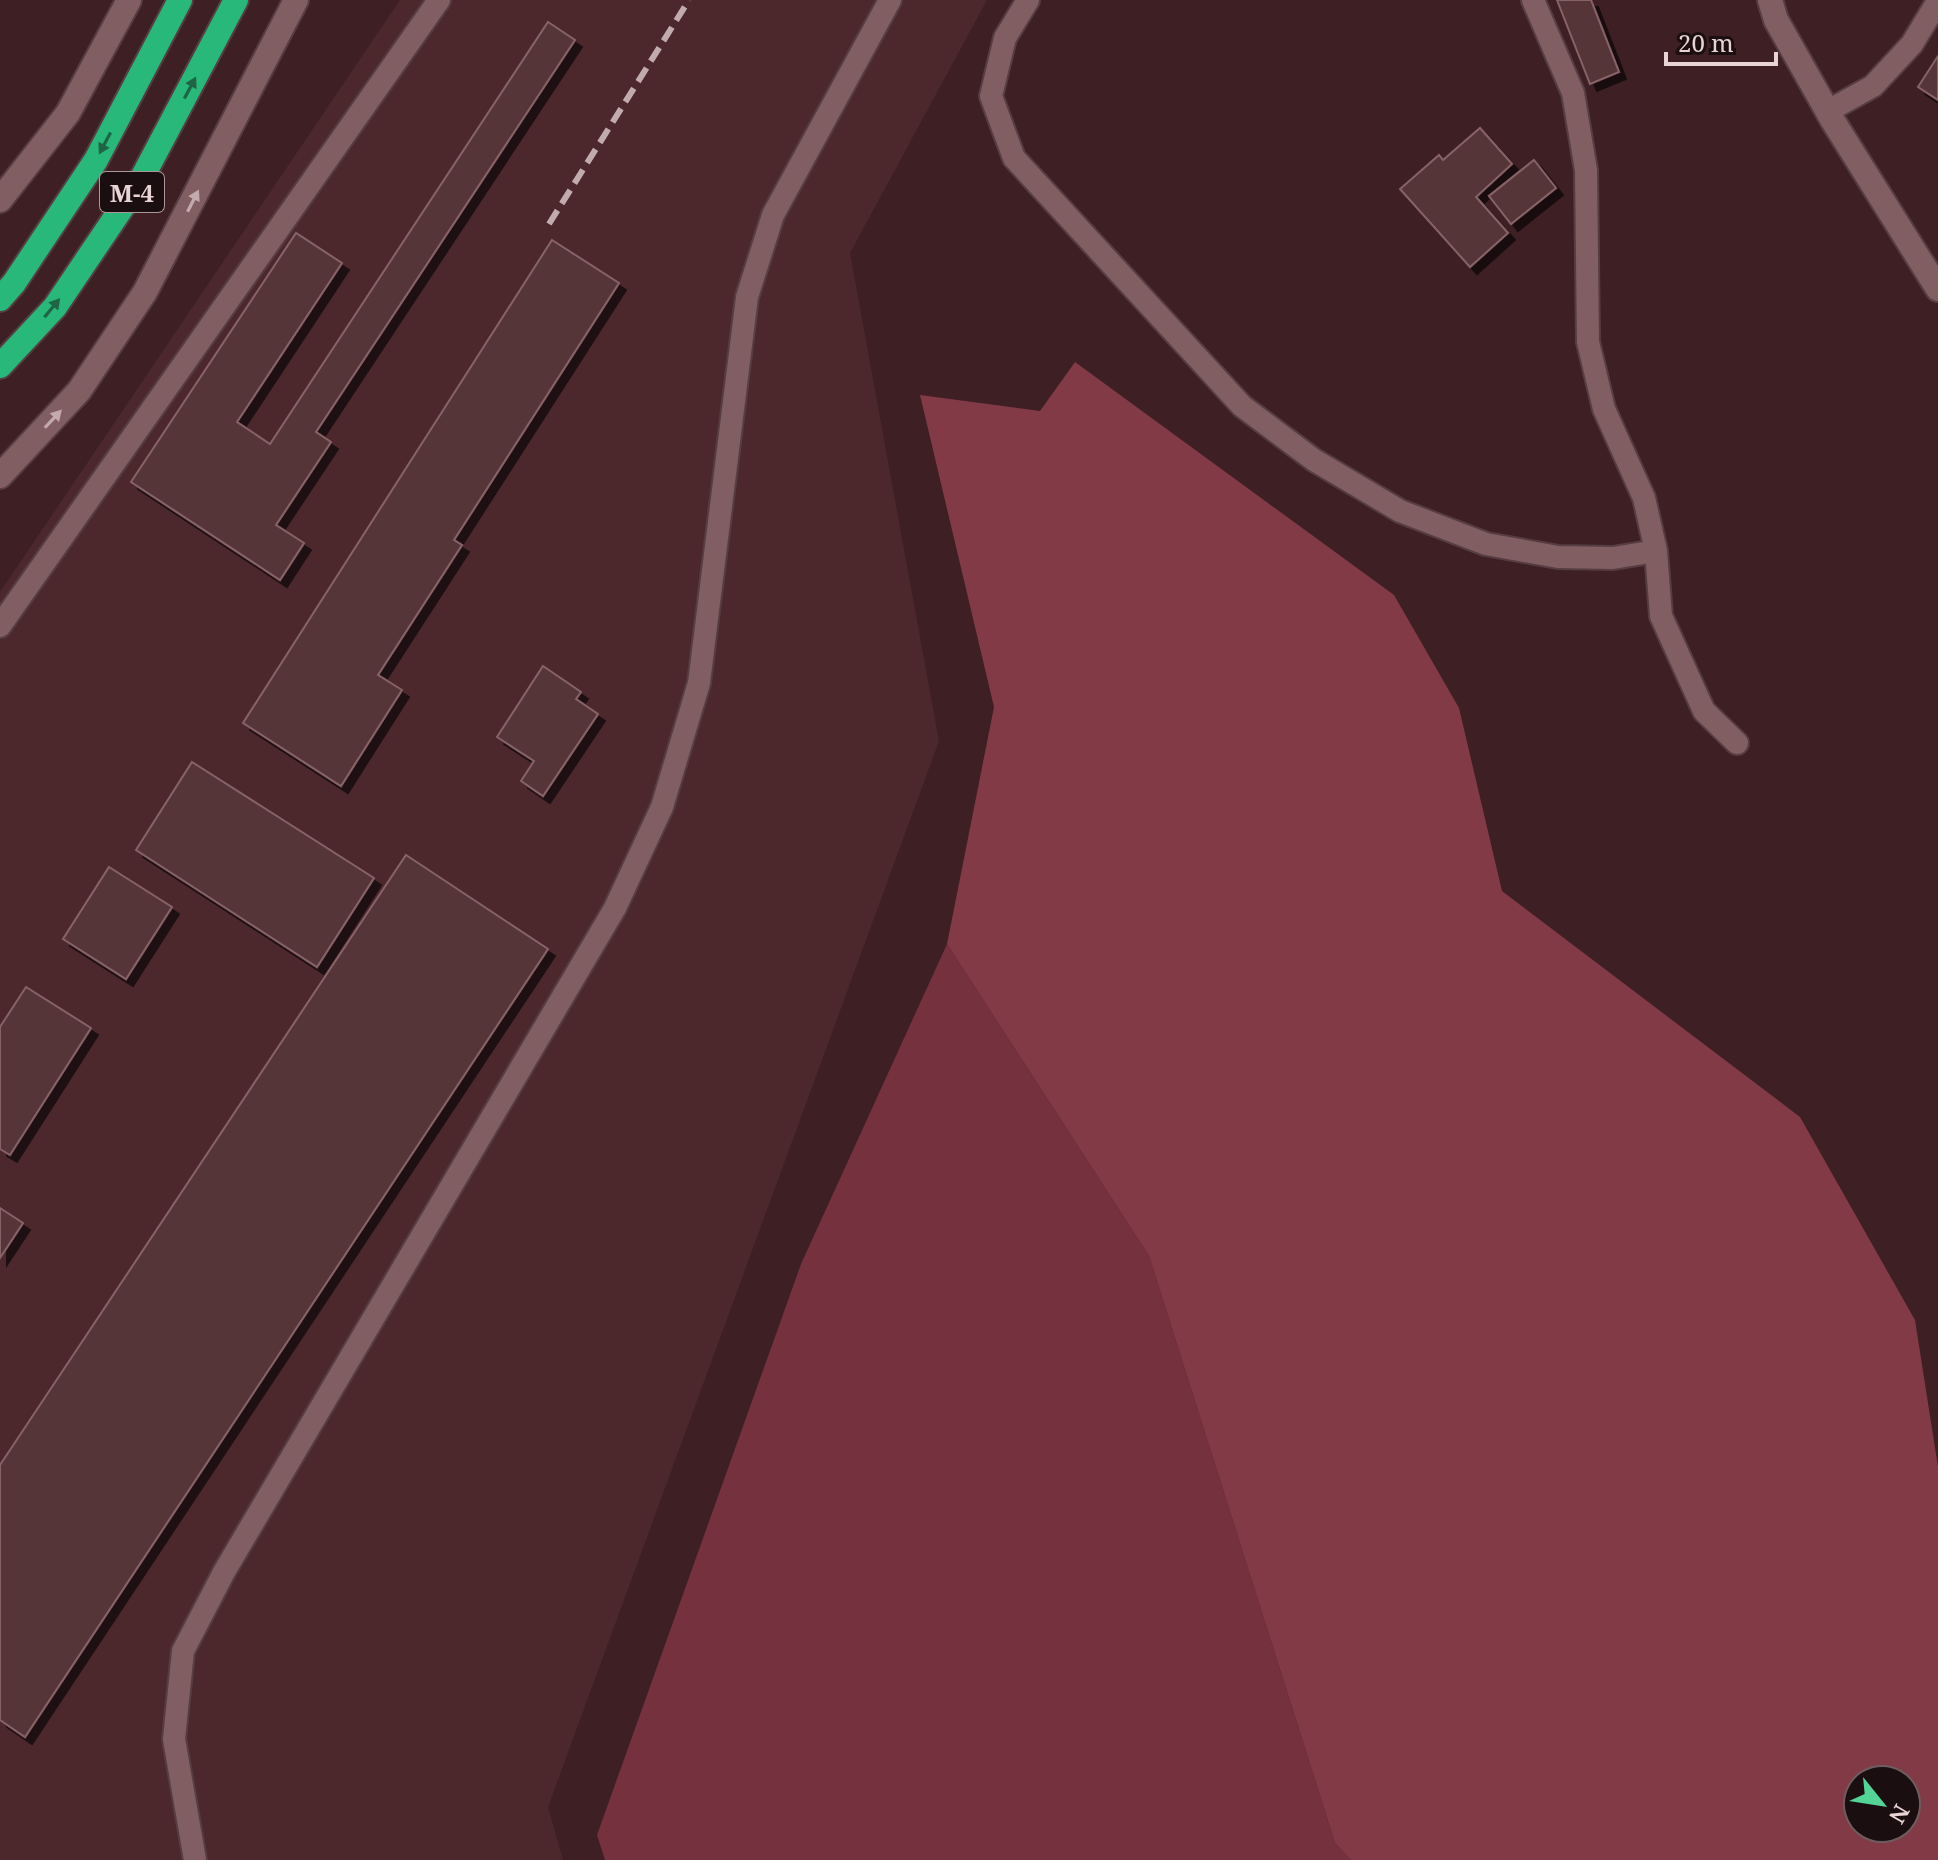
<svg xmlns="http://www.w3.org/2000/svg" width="1938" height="1860" font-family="'Noto Serif',serif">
  <defs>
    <filter id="shadow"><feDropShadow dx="7" dy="7" stdDeviation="0" flood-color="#0009"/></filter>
  </defs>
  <rect width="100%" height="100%" fill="#3d1f24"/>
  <path fill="#4c282d" d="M400,0H987L850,253L939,741L548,1807L563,1860H0V592Z"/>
  <path fill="#76313e" d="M947,944L1149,1256L1335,1843L1351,1860H605L597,1835L801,1264Z"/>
  <path fill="#823a47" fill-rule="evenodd" d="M1075,362L1394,595L1459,708L1502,891L1800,1117L1915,1320L1938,1467V1860H1351L1335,1843L1149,1256L947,944L994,707L920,395L1040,411ZM1858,1780H1906V1828H1858Z"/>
  <path fill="#543439" stroke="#876367" stroke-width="2" filter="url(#shadow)" d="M1557,0H1591L1619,72L1590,84Z
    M548,22L575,40L316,432L331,442L276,525L304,543L280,580L131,482L296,233L342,263L237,422L270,444Z
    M1938,56V100L1918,87Z
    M1480,128L1512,164L1476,197L1508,233L1470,267L1400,189L1439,155L1443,160Z
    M1534,160L1556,188L1511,224L1489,196Z
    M552,240L619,283L454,540L462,545L378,675L402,690L341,786L243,723Z
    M543,666L581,692L576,699L598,714L543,796L521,781L534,761L497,737Z
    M192,762L374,878L317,967L136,850Z
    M406,855L548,949L25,1737L0,1720V1465Z
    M109,867L172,907L126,979L63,939Z
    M26,987L91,1028L10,1155L0,1149V1027Z
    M0,1208L23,1223L0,1258Z"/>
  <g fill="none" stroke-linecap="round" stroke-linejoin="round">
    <g stroke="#563d41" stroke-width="26">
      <path id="lane" d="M1028,0L1005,38L991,96L1014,158L1242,406L1314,460L1400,511L1486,544L1558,557L1613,558L1656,551
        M1533,0L1573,93L1586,170L1588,342L1604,409L1644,498L1656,551L1661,616L1704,711L1737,743
        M1828,111L1873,86L1912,44L1938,1
        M0,626L439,0
        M195,1860L174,1739L183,1651L224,1572L615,908L662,807L699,683L747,297L773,215L890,0"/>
    </g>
    <g stroke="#563d41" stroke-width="28">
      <path id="street" d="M1770,0L1776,20L1833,121L1938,289
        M0,200L68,113L129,0
        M0,476L79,391L145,292L296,0"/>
    </g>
    <g stroke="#563d41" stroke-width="28">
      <path id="highway" d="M0,299L14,283L96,160L180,0
        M0,366L55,307L142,178L236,0"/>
    </g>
    <use href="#lane" stroke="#815e62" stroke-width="22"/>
    <use href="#street" stroke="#815e62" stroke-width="24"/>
    <use href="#highway" stroke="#27b87a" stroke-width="24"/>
    <path stroke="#c2abad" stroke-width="6" stroke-dasharray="16 8" stroke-linecap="butt" d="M549,224L689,0"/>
  </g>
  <defs><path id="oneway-solid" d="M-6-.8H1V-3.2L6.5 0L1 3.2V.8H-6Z" transform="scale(2)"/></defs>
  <g fill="#216345">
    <use href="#oneway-solid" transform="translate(190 88) rotate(-62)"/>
    <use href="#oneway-solid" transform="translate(105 143) rotate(118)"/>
    <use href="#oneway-solid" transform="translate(52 308) rotate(-51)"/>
  </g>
  <g fill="#c4aaad">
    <use href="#oneway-solid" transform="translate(193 201) rotate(-63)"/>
    <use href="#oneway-solid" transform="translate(53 419) rotate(-47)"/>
  </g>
  <g text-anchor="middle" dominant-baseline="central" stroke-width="8" stroke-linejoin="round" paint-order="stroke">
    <rect fill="#1b0e10" stroke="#aa989a" stroke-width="2" x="100" y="172" width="64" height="40" rx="6"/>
    <g font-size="24" font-weight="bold" fill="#e8d3d5">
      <text x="132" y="192">М-4</text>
    </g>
  </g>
  <g transform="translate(1882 1804) rotate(120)"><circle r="38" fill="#1b0e10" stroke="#6d5d5f" stroke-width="2"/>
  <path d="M0-6L14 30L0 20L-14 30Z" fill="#54d396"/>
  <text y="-12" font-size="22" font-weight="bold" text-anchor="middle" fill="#e8d3d5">N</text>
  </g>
  <path d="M1666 52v12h110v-12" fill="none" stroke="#e8d3d5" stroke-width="4"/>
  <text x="1678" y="52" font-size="24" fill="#e8d3d5" stroke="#1b0e10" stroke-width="6" paint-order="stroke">20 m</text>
</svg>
